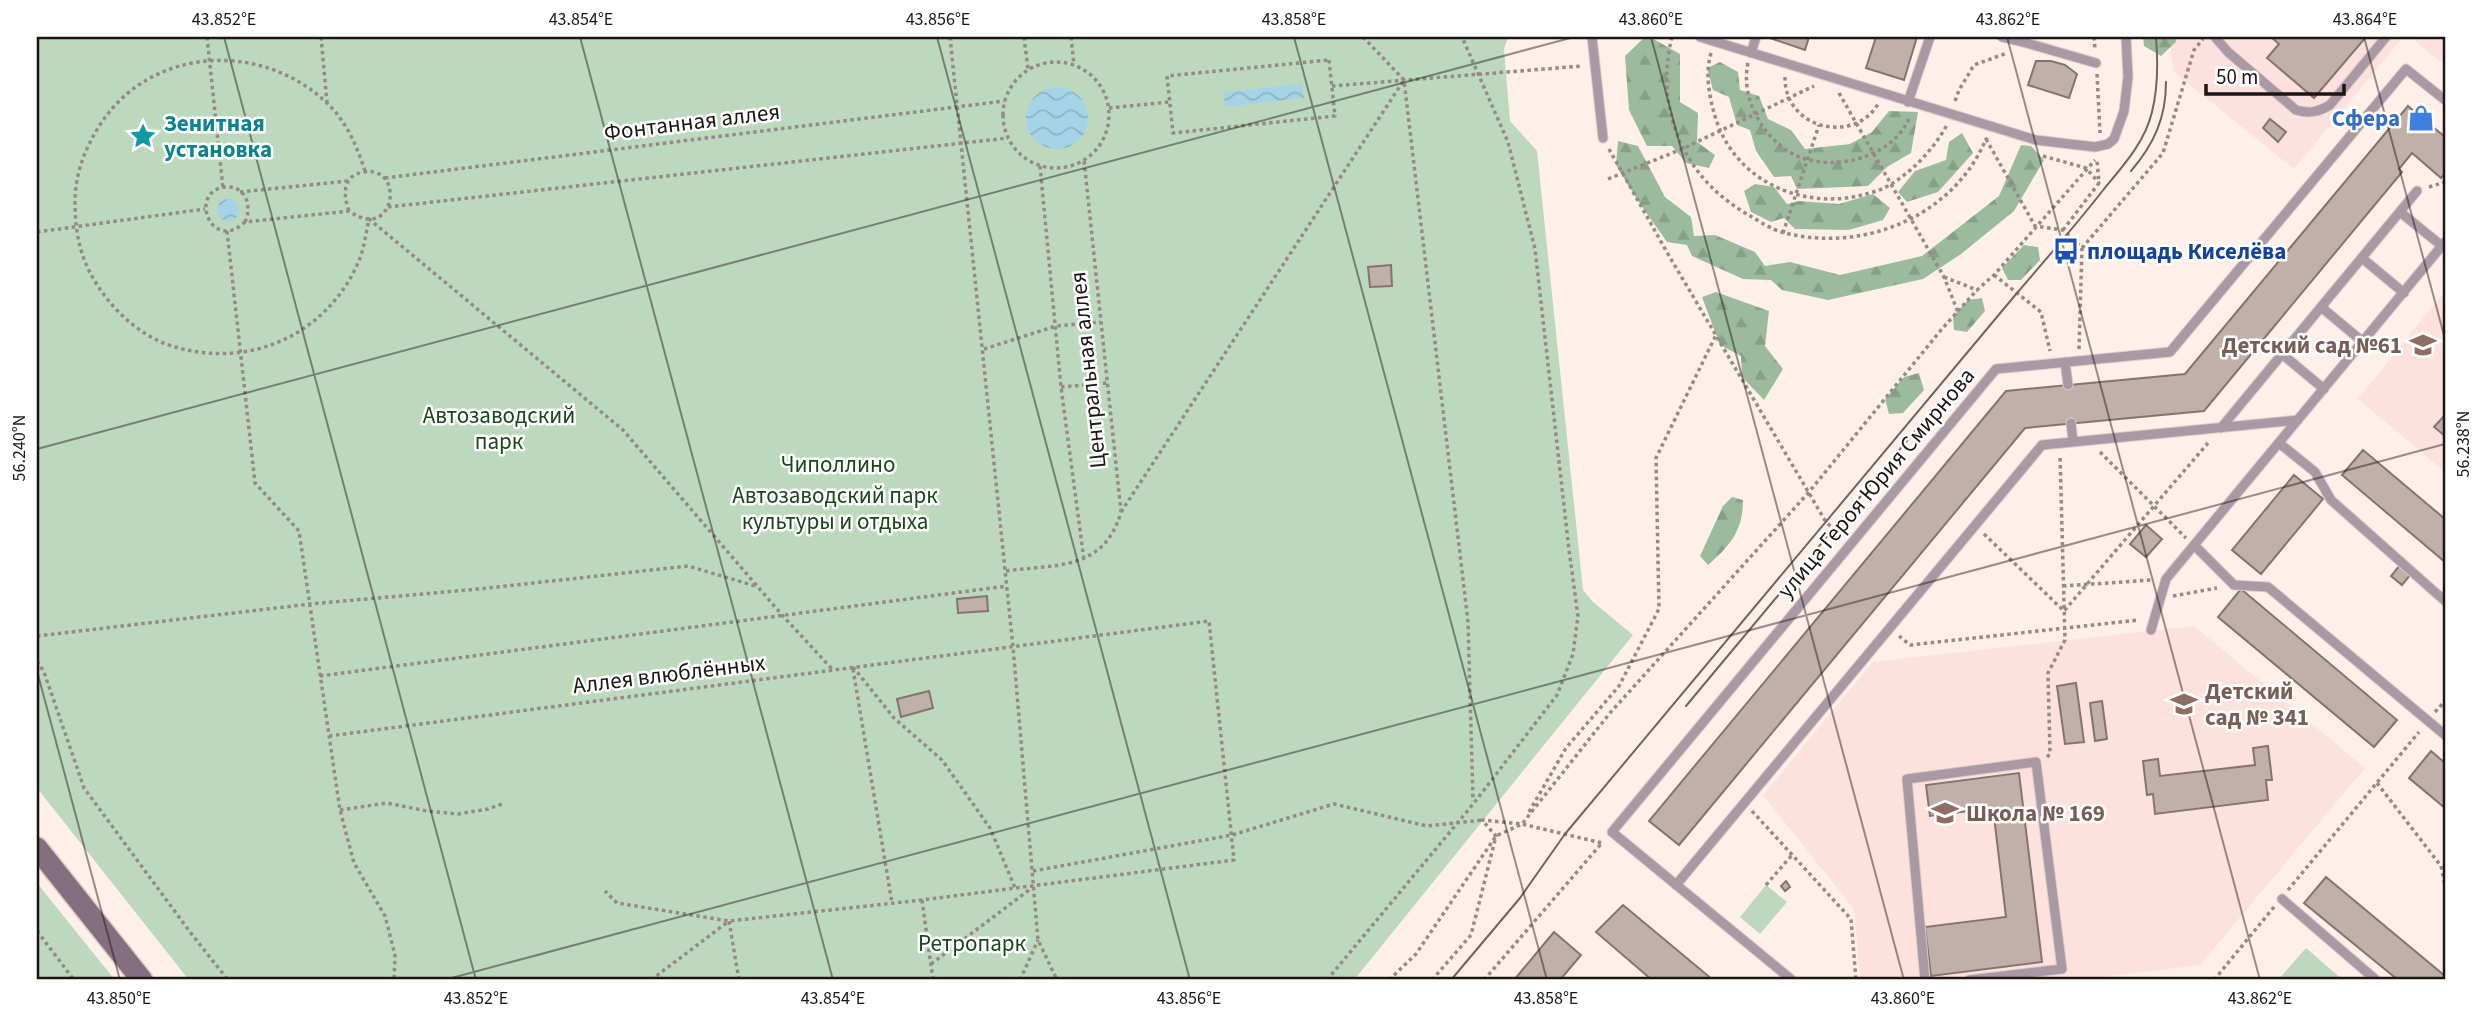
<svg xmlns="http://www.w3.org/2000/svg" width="2482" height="1017" font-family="'Source Sans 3',sans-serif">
  <defs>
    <pattern id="forest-firs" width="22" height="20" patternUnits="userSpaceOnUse" patternTransform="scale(1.75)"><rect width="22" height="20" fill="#9cbb9d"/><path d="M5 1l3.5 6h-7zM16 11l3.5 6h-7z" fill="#86a086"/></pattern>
    <pattern id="water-waves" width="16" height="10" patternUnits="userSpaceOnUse" patternTransform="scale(1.75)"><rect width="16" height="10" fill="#a4d4e6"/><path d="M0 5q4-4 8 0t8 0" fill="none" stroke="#8db5c4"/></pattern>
  </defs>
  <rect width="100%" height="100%" fill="#feefe9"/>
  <path fill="#fce1df" d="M2170,37H2403L2294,169L2173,71Z
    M2410,37H2445V65Z"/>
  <path fill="#fce1dd" d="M2445,291V472L2358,399Z
    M2194,626L2365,768L2200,965L2078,980H1860L1854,909L1763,795L1873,662Z"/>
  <path fill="url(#forest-firs)" d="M1645,37H1650L1680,54V102L1698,113L1697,142L1715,155L1709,168L1686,163L1672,146H1647L1629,110L1625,56Z
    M2143,37H2175L2176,42L2161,56L2144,46Z
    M1720,62L1738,72L1740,90L1759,96L1768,119L1791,130L1805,149L1850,144L1872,132L1889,111L1918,112L1911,153L1887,167L1868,186L1797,189L1791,176L1774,177L1756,151L1750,130L1737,125L1729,97L1713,90L1707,68Z
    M1962,133L1973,153L1938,192L1907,202L1898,192L1915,171L1946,160L1949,142Z
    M1618,141L1638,146L1665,197L1691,217L1694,236L1715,235L1755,252L1765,266L1790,262L1840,275L1922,256L1999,196L2021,145L2031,146L2044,160L2014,211L1961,254L1923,279L1828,300L1782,290L1771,280L1743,279L1692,256L1687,245L1667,242L1638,201L1616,165Z
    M1755,184L1774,187L1787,204L1799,201L1839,204L1873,194L1890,208L1883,220L1849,230L1795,229L1784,218L1771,222L1751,212L1744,191Z
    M2024,245L2038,247L2040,260L2021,280H2008L2002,268Z
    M1716,292L1769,311L1765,346L1783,369L1764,400L1742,377L1741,356L1720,345L1702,297Z
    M1982,298L1985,311L1967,332L1954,330L1953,316L1968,300Z
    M1919,373L1924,390L1903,413L1889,414L1885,399L1904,377Z
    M1732,497L1743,500C1743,530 1731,545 1708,565L1700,556L1723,506Z"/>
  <path fill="#bdd9bd" d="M37,37H1508L1504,49L1510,121L1537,151L1583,590L1593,602L1633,635L1354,980H189L37,788Z
    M37,883L115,980H37Z
    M1766,885L1787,902L1760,934L1740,917Z
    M2306,948L2343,980H2344H2278Z"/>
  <path fill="url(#water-waves)" d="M1302,84L1304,98L1225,107L1224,92Z
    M1026 118a31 31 0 1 1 62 0a31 31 0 1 1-62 0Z
    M217 210a11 11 0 1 1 22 0a11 11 0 1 1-22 0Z"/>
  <path fill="#c1b0a9" stroke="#85746e" stroke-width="2" d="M1767,37H1809L1805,50Z
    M1876,37H1917L1904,80L1866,68Z
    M2271,37H2366L2314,98L2267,58L2279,44Z
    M2036,61H2051L2065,65L2077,74L2069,98L2028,85Z
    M2408,106L2445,137V173L2441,178L2412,153L2399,169L2402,172L2204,411L2025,428L1679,845L1649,821L2006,391L2185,374Z
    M2270,119L2286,132L2278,142L2263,128Z
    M1391,265L1392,286L1370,287L1368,267Z
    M2445,415V436L2434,427Z
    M2363,450L2445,519V562L2342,475Z
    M2294,475L2323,499L2261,574L2232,550Z
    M2146,525L2162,539L2146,557L2130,544Z
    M2400,565L2411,574L2402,585L2391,576Z
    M2241,589L2397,720L2374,747L2218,617Z
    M987,596L988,611L958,613L957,599Z
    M2076,683L2084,742L2065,744L2057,686Z
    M929,691L933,708L901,717L897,699Z
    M2102,701L2107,739L2095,741L2090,703Z
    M2268,746L2272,780H2266L2268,800L2155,814L2153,794L2147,795L2143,761L2158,759L2160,776L2255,765L2253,748Z
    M2431,751L2445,763V808L2409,778Z
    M2019,773L2042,962L1931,976L1925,927L2006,917L1993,808L1930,816L1926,785Z
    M2326,877L2445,976V980H2398L2304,903Z
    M1786,881L1790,887L1785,891L1781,886Z
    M1623,905L1713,980H1652L1596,932Z
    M1554,932L1581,955L1560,980H1514Z"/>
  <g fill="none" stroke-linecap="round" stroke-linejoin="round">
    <g stroke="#daccc7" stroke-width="11">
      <path id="lane" d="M1592,37L1603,138
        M1700,37L2036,140L2095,147L2108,144L2114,139L2124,111L2128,77L2126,37
        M2002,37L2023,42L2026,38
        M2215,37L2228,52L2296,110C2309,114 2318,112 2330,105L2386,37
        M2023,42L2096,63
        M1751,53L1756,37
        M1908,102L1930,37
        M2400,212L2442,246
        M2362,258L2404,293
        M2321,307L2363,342
        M2282,354L2324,389
        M2065,362L2068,385
        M2071,423L2073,442
        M2221,428L2417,191
        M2279,443L2315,472L2331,500L2445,601
        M2194,545L2234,585L2268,587L2445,735
        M2151,630L2166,579L2445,242
        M1676,885L2042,445L2298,420
        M2282,899L2376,980
        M1792,980L1612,832L1996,369L2170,352L2406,69L2445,100
        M1925,980L1907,779L2036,762L2062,969L1969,980"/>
    </g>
    <g stroke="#daccc7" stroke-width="24">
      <path id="secondary" d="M37,848L142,980"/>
    </g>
    <path stroke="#958a86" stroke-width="3.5" stroke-dasharray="3.5 3.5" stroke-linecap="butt" d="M207,37L223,188
      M321,37L327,103
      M950,37L1013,647L1038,940L1057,980
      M1024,37L1028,69
      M1071,37L1074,65
      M1363,37L1404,80L1468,622L1473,801
      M1672,37C1654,109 1683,177 1747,214C1759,221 1772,230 1785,233C1864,253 1954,216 1986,139L1988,140
      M2094,37L2095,49
      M1711,53C1705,73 1709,96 1715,116C1733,178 1797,209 1858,196C1870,193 1883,190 1893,183C1915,169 1934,148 1947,125
      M1329,60L1335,116L1173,133L1167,76Z
      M1003 115a53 53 0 1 1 106 0a53 53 0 1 1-106 0Z
      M1748,63C1739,103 1770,151 1809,160C1847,169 1896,153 1910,116
      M2097,74L2100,133
      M1785,77C1784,129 1854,145 1878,104
      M1332,86L1582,66
      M1839,93L1944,277L1958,312
      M1955,101L1959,90L1974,65L2007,53
      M1109,108L1169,102
      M1986,139L2035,226L2063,230L2082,248L2079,349
      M1609,149L1668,254L1826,522L1840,535
      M2043,156L2086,168L2099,183
      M1040,166L1061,387L1084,560
      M365,171C357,146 346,121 327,103C260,39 147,47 98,128C84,151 75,175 75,202C75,229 79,254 93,278C109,306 135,332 166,344C245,372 326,337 359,261C364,248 366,233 369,219L623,430L782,615L833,670
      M385,178L1004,101
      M1608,179L1682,149L1814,86
      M2429,187L2445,182
      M240,192L348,181
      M388,207L1008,138
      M245,222C252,207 247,186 226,187C187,190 211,254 245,222L349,211C395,244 406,165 364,172C342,175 343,195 349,211
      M2063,230L2099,183L2097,160
      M227,231L255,483L299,531L340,810L354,863L385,916L395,955L394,980
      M37,232L205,209
      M1783,233L1819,125
      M2082,248L2163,153L2194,50L2203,39
      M1994,275L2041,312L2050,351
      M1944,277L1977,290L1994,275L2095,160
      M984,349L1056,326L1100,322
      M1061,387L1107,383
      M2100,452L2186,538
      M1121,512L1404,80
      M1984,534L2064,611L2208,443
      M1006,571C1057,564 1104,571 1121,512L1084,160
      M2063,586L2152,580
      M2173,596L2217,588
      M37,636L310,604L479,589L688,566L755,586
      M1899,636L1910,645L2139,620
      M37,661L44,672L84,788L190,932L228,980
      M853,667L894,718L942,760L990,828L1015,888
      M853,669L892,903
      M320,676L1007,586
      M2435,712L2445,701
      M329,736L1209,621L1234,860L922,900L729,921L617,903L605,891
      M2047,757L2050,754L2048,673L2065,640L2060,455
      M2377,783L2441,866L2445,885
      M340,810L387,803L427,811L458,814L488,809L502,804
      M1752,811L1851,919L1856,980
      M1529,812L1566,748L1619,686L1659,609L1656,458L1716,335
      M1033,871L1232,835L1334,804L1427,826L1482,820
      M1766,885L1792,855
      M2288,890L2419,732
      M922,900L933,980
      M37,931L74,980
      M931,964L1033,887
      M651,980L729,921L739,980
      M1020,980L1038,940
      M1327,980L1474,803L1557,695L1573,654L1578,616L1569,550L1535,249L1508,142L1462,37
      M1389,980L1416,954L1496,836L1522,824L1610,713L1809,492L1941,330L1977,290
      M1432,980L1471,935L1496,836L1482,820L1522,824L1602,843
      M1484,980L1601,844
      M2172,980H2186
      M2214,980L2274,907"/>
    <use href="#lane" stroke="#a899a5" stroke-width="9"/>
    <use href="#secondary" stroke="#846e7f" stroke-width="21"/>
    <path stroke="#6f6562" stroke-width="2" d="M2131,171C2154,144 2166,118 2166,82
      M1686,706L1930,413
      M1451,980L1520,898L1565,834L2017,293C2046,259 2076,225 2104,189C2123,166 2145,142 2152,112C2158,88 2158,61 2156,37"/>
  </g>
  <path fill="none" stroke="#1b1513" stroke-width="2" stroke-opacity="0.45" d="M224,37L476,980M580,37L833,980M937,37L1190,980M1294,37L1547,980M1651,37L1904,980M2007,37L2260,980M2364,37L2445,339M37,449L1574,37M37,671L120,980M444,980L2445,444"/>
  <defs>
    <g id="shop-bare" transform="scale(2.1)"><path d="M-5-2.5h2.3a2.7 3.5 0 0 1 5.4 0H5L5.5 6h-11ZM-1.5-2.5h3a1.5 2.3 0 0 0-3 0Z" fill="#3f7fe0" stroke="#fff" stroke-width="2.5" paint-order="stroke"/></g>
    <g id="sight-bare" transform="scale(2.1)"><path d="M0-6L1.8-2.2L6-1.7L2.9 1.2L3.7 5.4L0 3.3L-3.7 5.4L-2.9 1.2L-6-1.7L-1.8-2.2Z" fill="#0f9aa8" stroke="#fff" stroke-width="2.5" paint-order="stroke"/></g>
    <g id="bus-bare" transform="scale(2.1)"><path d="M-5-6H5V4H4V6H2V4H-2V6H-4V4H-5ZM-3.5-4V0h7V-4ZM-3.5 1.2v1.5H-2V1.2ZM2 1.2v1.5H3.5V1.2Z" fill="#1a4fb4" stroke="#fff" stroke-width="2.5" paint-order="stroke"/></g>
    <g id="school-bare" transform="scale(2.1)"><path d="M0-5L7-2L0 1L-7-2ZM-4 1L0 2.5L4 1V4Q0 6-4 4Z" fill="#8d6e63" stroke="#fff" stroke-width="2.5" paint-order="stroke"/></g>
  </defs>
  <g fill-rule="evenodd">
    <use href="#shop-bare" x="2421" y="118"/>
    <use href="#sight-bare" x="143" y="136"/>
    <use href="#bus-bare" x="2066" y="251"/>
    <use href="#school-bare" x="2423" y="345"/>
    <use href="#school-bare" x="2184" y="704"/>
    <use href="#school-bare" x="1945" y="813"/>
  </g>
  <g text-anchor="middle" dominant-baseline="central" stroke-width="5" stroke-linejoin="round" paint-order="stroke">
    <g font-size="23" font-weight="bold" fill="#366cbe" stroke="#fff" text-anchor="end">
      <text x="2400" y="118">Сфера</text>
    </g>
    <g font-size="23" fill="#1b1513" stroke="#fff">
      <text transform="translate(692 122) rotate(-7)">Фонтанная аллея</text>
      <text transform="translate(1088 370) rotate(-96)">Центральная аллея</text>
      <text transform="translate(1876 483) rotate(-50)">улица Героя Юрия Смирнова</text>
      <text transform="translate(669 674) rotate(-7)">Аллея влюблённых</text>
    </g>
    <g font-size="23" font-weight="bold" fill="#0d838f" stroke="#fff" text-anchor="start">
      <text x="164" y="123">Зенитная<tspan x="164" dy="26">установка</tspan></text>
    </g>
    <g font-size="23" font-weight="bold" fill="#164399" stroke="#fff" text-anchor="start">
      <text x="2087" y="251">площадь Киселёва</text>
    </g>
    <g font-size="23" font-weight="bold" fill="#785e54" stroke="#fff" text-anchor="start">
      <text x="2402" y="345" text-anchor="end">Детский сад №61</text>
      <text x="2205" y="691">Детский<tspan x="2205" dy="26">сад № 341</tspan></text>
      <text x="1966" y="813">Школа № 169</text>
    </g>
    <g font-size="23" fill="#18471d" stroke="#fff">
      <text x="499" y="415">Автозаводский<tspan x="499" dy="26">парк</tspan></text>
      <text x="838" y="464">Чиполлино</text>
      <text x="835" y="495">Автозаводский парк<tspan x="835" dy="26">культуры и отдыха</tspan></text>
      <text x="972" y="943">Ретропарк</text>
    </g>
  </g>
  <rect width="2482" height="1017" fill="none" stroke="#ffffff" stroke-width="77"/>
  <path d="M2206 84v10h138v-10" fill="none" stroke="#1b1513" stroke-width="3.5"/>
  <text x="2216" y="84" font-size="21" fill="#1b1513" stroke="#ffffff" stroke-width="5" paint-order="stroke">50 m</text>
  <rect x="38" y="38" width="2406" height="940" fill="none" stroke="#1b1513" stroke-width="2.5"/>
  <g font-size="18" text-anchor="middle" fill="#1b1513">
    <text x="224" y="25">43.852°E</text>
    <text x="581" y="25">43.854°E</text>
    <text x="938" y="25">43.856°E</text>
    <text x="1294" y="25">43.858°E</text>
    <text x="1651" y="25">43.860°E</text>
    <text x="2008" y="25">43.862°E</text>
    <text x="2365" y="25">43.864°E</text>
    <text transform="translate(2463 444) rotate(-90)" y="6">56.238°N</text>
    <text transform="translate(19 448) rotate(-90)" y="6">56.240°N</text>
    <text x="119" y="1004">43.850°E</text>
    <text x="476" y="1004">43.852°E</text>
    <text x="833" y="1004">43.854°E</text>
    <text x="1189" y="1004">43.856°E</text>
    <text x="1546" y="1004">43.858°E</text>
    <text x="1903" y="1004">43.860°E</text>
    <text x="2260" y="1004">43.862°E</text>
  </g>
</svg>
